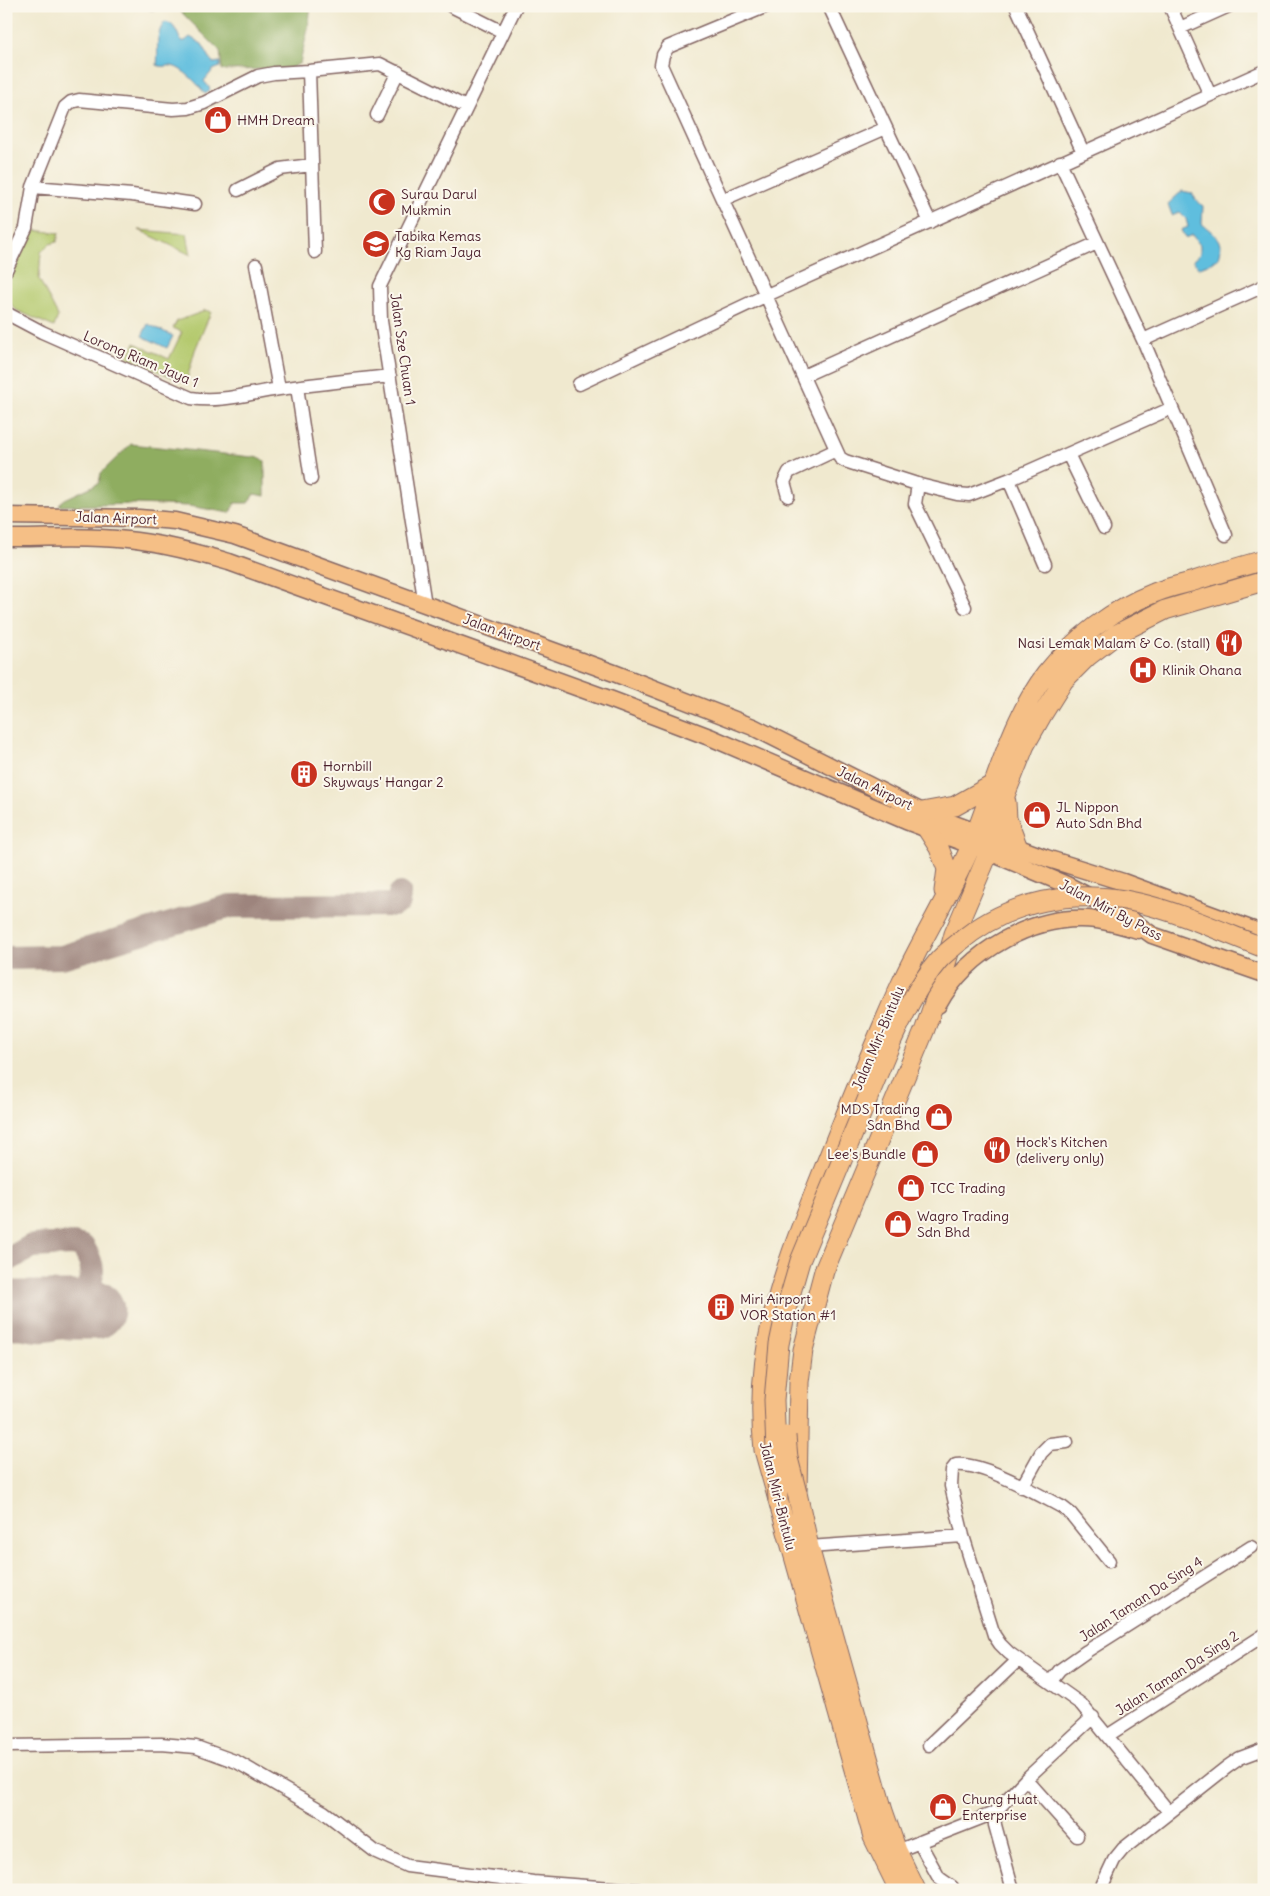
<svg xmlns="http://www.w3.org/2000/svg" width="1270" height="1896" font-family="Delius,sans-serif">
  <rect width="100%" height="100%" fill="#fbf7ec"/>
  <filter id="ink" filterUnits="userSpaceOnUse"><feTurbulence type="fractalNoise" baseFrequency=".02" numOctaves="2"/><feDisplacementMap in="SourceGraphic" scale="10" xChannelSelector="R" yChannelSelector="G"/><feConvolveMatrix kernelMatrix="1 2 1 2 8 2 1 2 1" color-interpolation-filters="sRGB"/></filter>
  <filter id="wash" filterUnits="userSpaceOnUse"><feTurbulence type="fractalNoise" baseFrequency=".0096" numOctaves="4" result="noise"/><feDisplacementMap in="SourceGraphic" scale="20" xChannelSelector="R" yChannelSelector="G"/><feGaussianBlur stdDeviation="1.12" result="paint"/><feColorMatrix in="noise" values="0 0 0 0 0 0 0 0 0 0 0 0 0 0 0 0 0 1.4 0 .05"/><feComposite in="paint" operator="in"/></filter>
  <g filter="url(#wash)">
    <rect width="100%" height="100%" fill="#f0e9cf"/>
    <path fill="#b4c96d" stroke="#7f744c" d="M33,230L59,233L57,242L50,244L41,252L39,279L58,316L54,327L16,310L6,298V287L15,261Z
      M139,230L187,234L191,255Z
      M205,310L211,312L195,350L186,383L127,358L135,343L169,359L182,332L173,328L177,321L202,312Z"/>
    <path fill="#8fad60" stroke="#6c6646" d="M141,6H311L308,29L300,63L290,69L222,70L220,51L177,8L151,10Z
      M131,444L261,458L265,461V496L254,494L248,503H235L230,513L189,506L135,504L60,506L59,504L65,499L99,483L101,473Z"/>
    <path fill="#5fbede" stroke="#546e84" d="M165,22C175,23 177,33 181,41H185L190,37L202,44L213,63L220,62V67L213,70L204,81L209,87L210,91L205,94C199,85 183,68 172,66C166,65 164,68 157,65C159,49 154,35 165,22Z
      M1182,191L1192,193L1196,200L1203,206L1202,224C1215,234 1226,243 1218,259L1199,268L1193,260L1200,254V245L1192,235L1185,238L1181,230L1188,227L1186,219L1179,212L1172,215L1168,204Z
      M148,324L173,336L167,348L142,336Z"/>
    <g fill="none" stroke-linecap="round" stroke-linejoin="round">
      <path stroke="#9d847d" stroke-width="24" d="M6,958L62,957L230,906L394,905L399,902L400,894
        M6,1261L32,1246L73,1244L83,1247C95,1267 94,1272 86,1294C84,1299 83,1307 79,1311C60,1335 30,1335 6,1319"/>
      <path stroke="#9d847d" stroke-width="59" d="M6,1310H95"/>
    </g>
  </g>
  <g filter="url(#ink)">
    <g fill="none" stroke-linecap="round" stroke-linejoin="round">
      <g stroke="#846664" stroke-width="15">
        <path id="minor" d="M451,6L503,32
          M767,6L668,47L663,55L661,65L840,458L845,461L920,485L957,494L969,495L1013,478L1172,408
          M829,6L930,222
          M1016,6L1083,152
          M1170,6L1210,95
          M1180,28L1229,6
          M377,115L398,72
          M1060,162L1143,340L1226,535
          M33,187L132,195L195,204
          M238,190L280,169L311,165
          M722,200L886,128
          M315,252L309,71L380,64L466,107
          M256,265L279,389
          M6,270L26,228L33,187L65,107L71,102L79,100L173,109L188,108L204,103L258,76L274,73L309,71
          M6,313L42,332L191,398C220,403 250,393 279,389C316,384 353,380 390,376
          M1143,340L1264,286
          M803,376L1097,243
          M579,384L767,295L1264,71
          M297,387L311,479
          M1068,454L1104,528
          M1009,480L1045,564
          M918,484L915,504L965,607
          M788,496L784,482L789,472L836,450
          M425,605L381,321L380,286L516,6
          M1022,1487L1041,1453L1050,1444L1067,1442
          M809,1547L963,1536
          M1109,1561L1071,1514L1062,1507C1037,1494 983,1462 956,1465L952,1470L951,1486L963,1536L994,1635L1000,1644L1009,1653L1081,1704L1169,1812
          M1051,1681L1060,1670L1087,1651L1251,1547
          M1107,1736L1264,1635
          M929,1745L1018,1660
          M6,1746L161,1744L196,1747L237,1762L294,1795L324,1812L376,1852L407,1866L533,1882L639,1890
          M1026,1779L1077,1836
          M994,1813L995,1825L1013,1890
          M919,1842L939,1878L952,1887
          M897,1851L994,1813L1026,1779L1093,1717
          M1100,1890L1114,1860L1123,1849L1227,1767L1240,1758L1264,1749"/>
      </g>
      <g stroke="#846664" stroke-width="19">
        <path id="major" d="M6,516L139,518L175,521L235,535L614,673L753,727L922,812L1046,858L1123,882L1264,934
          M6,538C49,538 94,535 136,541C168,545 199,553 229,562L612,700L712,738L906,821L989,852L1067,885L1124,915L1152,935L1264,974
          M938,1005C967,951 1035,912 1097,920C1111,922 1125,926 1138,930"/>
      </g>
      <g stroke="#846664" stroke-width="21">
        <path id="highway" d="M1006,802L1007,819L1018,848
          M922,812L955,806L994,784
          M927,829L939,848L947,869L944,891
          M899,1890L873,1837L764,1450C753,1352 782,1275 817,1186C844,1118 871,1050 901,984C922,938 950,894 970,848C993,794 1010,720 1046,674C1074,639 1113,609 1154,593C1166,588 1179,585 1191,582C1215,574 1239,567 1264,560
          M916,1890L897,1851L883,1811L809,1547L797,1493L799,1382L803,1350L824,1271L925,1029L940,986L954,934L989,852L995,825L1006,793L1025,745L1042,715L1064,680L1087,657L1117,634L1165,610L1264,581"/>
      </g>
      <use href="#minor" stroke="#fff" stroke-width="12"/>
      <use href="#major" stroke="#f5bf86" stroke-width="16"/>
      <use href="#highway" stroke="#f5bf86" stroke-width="19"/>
      <g stroke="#846664" stroke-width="21" stroke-linecap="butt">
        <path id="highway-bridge" d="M786,1436L788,1458L797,1493
          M778,1501L774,1400L779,1344L787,1306L800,1261L892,1040C905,1012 918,985 938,961C943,955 951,949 957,944C1008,900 1075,888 1139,903C1179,912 1225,933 1264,948"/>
      </g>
      <use href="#highway-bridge" stroke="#f5bf86" stroke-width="19"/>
    </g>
  </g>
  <defs>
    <g id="shop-disc" transform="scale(1.4375)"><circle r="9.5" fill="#c8321e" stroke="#fbf7ec"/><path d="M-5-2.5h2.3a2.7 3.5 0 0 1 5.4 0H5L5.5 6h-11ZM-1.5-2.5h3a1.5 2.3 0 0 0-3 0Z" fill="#fff"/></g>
    <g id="mosque-disc" transform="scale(1.4375)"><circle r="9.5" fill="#c8321e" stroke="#fbf7ec"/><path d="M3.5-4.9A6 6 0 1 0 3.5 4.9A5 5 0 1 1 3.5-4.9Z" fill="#fff"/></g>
    <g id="school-disc" transform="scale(1.4375)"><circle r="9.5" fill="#c8321e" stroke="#fbf7ec"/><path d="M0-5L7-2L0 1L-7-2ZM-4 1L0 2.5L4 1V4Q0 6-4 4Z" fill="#fff"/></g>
    <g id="restaurant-disc" transform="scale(1.4375)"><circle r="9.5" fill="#c8321e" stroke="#fbf7ec"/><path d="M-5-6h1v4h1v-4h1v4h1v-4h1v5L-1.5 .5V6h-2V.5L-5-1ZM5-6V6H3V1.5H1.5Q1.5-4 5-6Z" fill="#fff"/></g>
    <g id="hospital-disc" transform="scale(1.4375)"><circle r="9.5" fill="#c8321e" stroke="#fbf7ec"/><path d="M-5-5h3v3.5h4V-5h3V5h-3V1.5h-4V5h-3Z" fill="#fff"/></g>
    <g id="building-disc" transform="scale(1.4375)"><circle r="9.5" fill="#c8321e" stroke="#fbf7ec"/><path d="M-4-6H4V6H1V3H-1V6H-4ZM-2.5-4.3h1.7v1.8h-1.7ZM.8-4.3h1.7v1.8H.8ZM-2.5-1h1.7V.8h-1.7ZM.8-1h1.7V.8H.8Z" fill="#fff"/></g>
  </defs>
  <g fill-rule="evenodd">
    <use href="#shop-disc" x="218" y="120"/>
    <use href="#mosque-disc" x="382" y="202"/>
    <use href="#school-disc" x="376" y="244"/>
    <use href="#restaurant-disc" x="1229" y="643"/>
    <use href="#hospital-disc" x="1143" y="670"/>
    <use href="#building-disc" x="304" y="774"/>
    <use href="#shop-disc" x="1037" y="815"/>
    <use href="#shop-disc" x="939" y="1117"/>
    <use href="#restaurant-disc" x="997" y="1150"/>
    <use href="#shop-disc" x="925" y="1154"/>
    <use href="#shop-disc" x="911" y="1188"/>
    <use href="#shop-disc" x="898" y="1224"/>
    <use href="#building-disc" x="721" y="1307"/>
    <use href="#shop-disc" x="943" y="1807"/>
  </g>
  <g text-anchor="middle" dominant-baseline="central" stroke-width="4" stroke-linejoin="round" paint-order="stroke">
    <g font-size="14" fill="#4a1f2b" stroke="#fbf7ec" text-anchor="start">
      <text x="237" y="120">HMH Dream</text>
      <text x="401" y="194">Surau Darul<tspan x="401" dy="16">Mukmin</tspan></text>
      <text x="395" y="236">Tabika Kemas<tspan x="395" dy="16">Kg Riam Jaya</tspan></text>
      <text x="1210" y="643" text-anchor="end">Nasi Lemak Malam &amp; Co. (stall)</text>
      <text x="1162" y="670">Klinik Ohana</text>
      <text x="323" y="766">Hornbill<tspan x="323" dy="16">Skyways' Hangar 2</tspan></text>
      <text x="1056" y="807">JL Nippon<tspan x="1056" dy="16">Auto Sdn Bhd</tspan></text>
      <text x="920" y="1109" text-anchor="end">MDS Trading<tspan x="920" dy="16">Sdn Bhd</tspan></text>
      <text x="1016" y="1142">Hock's Kitchen<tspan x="1016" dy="16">(delivery only)</tspan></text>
      <text x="906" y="1154" text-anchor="end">Lee's Bundle</text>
      <text x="930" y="1188">TCC Trading</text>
      <text x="917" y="1216">Wagro Trading<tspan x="917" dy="16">Sdn Bhd</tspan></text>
      <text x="740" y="1299">Miri Airport<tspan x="740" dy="16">VOR Station #1</tspan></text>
      <text x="962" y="1799">Chung Huat<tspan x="962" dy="16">Enterprise</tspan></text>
    </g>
    <g font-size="14" fill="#4a1f2b" stroke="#fbf7ec">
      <text transform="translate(403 349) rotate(82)">Jalan Sze Chuan 1</text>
      <text transform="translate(141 359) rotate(23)">Lorong Riam Jaya 1</text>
      <text transform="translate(116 518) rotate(2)">Jalan Airport</text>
      <text transform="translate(502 632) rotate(20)">Jalan Airport</text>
      <text transform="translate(875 788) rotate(26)">Jalan Airport</text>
      <text transform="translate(1111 910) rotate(28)">Jalan Miri By Pass</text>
      <text transform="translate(878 1038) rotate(-67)">Jalan Miri-Bintulu</text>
      <text transform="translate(778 1496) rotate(76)">Jalan Miri-Bintulu</text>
      <text transform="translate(1141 1599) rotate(-33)">Jalan Taman Da Sing 4</text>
      <text transform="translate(1177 1673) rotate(-33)">Jalan Taman Da Sing 2</text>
    </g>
  </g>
  <rect width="1270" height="1896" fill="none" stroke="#fbf7ec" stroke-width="25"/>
</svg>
